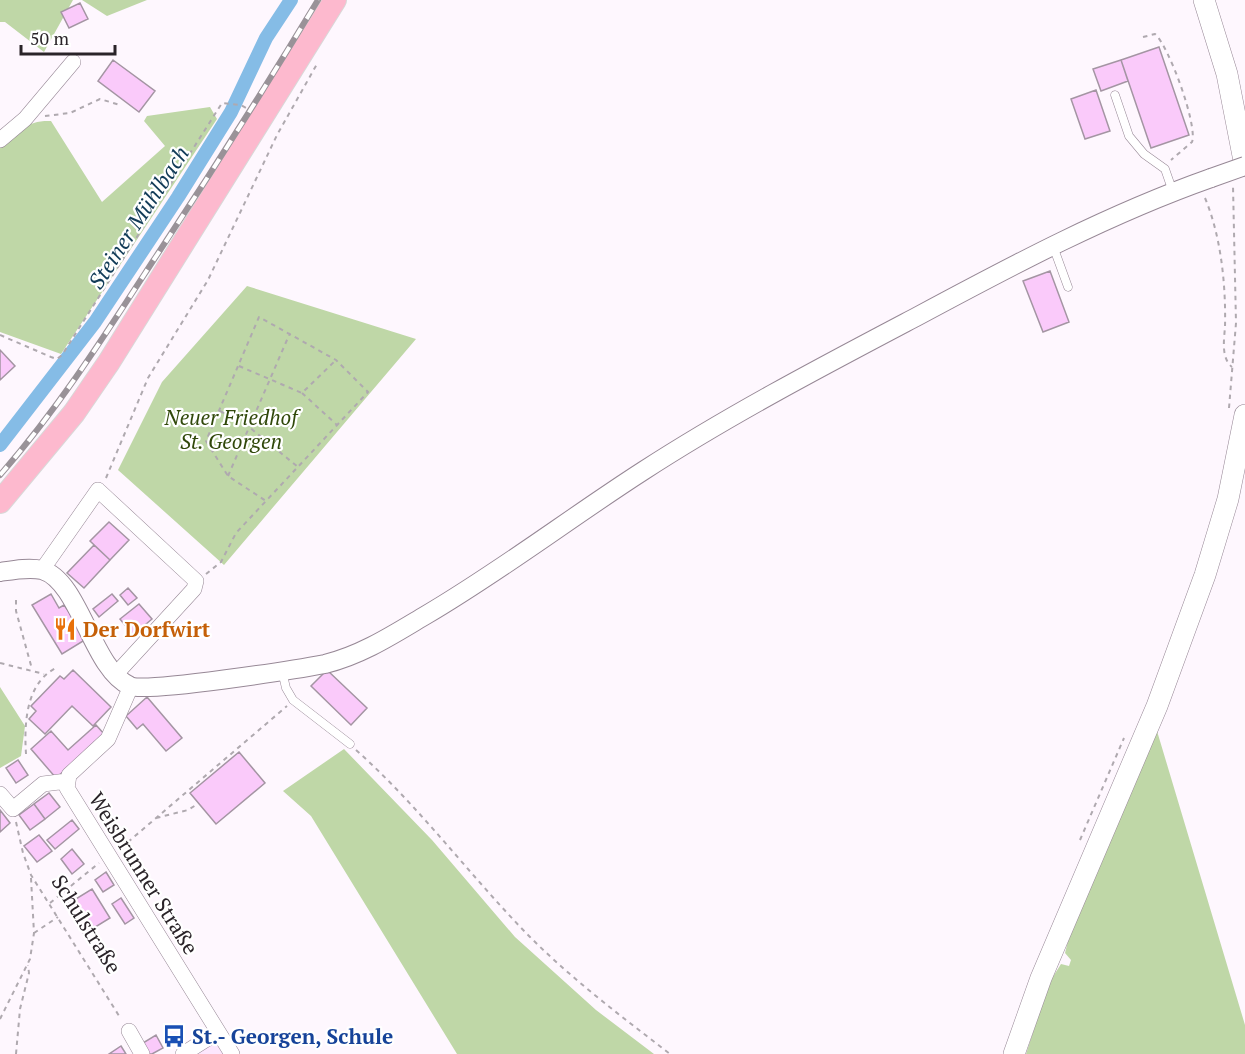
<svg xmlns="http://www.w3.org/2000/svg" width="1245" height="1054" font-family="'PT Serif',serif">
  <rect width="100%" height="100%" fill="#fef7fe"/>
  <path fill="#fde7fd" d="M213,1031L227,1054H184Z"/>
  <path fill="#bfd7a7" d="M0,0H73L44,52L5,22H0Z
    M82,0H147L107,16Z
    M210,107L217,119L61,354L0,332V146C17,131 28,120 51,121L102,202L165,146L144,121L147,116Z
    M247,286L416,339L224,565L118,470L162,382Z
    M0,687L25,726L21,756L0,768Z
    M1157,731L1245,1025V1054H1026L1049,983L1061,964L1069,966L1071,960L1065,953L1068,941Z
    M344,749L432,840L515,937L596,1010L654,1054H457L311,816L283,791Z"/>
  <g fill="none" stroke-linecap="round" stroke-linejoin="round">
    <path stroke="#85bce6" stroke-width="14" d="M0,445L95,322L178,197L231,112L266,38L291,0"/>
  </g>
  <path fill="#facafa" stroke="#a495a3" stroke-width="1.5" d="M80,3L88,19L69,28L61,12Z
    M1159,47L1189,135L1151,148L1121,60Z
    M113,60L155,91L139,112L98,81Z
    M1121,60L1128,81L1101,91L1093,69Z
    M1096,90L1110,131L1085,139L1071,99Z
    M1050,271L1069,322L1043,332L1023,281Z
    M0,350L15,366L0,380Z
    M109,522L129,540L110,560L90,541Z
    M94,545L110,560L84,588L67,573Z
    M128,588L137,598L128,605L120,595Z
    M51,594L59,608L64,605L88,638L62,654L32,605Z
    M112,594L118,601L99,617L93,609Z
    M139,604L152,619L133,635L120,619Z
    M73,670L111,707L93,726L72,706L45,734L29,719L36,711L31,706L60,676L64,679Z
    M327,670L367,708L351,725L311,686Z
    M147,697L182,738L166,751L143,724L137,729L126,716Z
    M96,725L105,735L56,778L31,749L51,731L68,750Z
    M239,752L265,783L216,824L190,793Z
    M18,760L28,775L16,783L6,768Z
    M49,793L60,807L45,819L34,804Z
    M34,804L45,819L30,830L19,815Z
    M0,810L10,823L0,832Z
    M72,820L79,829L55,849L47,840Z
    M39,835L52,851L37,862L24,846Z
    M72,849L84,864L72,874L61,859Z
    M106,872L114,885L103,892L95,880Z
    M92,889L110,918L84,934L66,905Z
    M121,898L134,918L125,924L112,904Z
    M156,1035L163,1048L152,1054H143L138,1046Z
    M121,1046L126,1054H109Z"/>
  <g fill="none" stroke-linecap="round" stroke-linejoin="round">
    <g stroke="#978896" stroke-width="9">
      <path id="service" d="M1115,95L1129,136L1144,154L1165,169L1173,192
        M1053,246L1068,287
        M282,671L286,688L293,700L350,744"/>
    </g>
    <g stroke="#978896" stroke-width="16">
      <path id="minor" d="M0,140L25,119L73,62
        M42,570L98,490L196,581L194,589L116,674
        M131,686L108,739L69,775L67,788L232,1054
        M0,794L13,809L43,784L67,781
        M129,1031L142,1054
        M183,1054L218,1032"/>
    </g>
    <g stroke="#978896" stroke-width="20">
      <path id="tertiary" d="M0,572C13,570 29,567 42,570C80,581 92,669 130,686C147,693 299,669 325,664C362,655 394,634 426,615C501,571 570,518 643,471C731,414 825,365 918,316C1013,265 1109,214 1211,178"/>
    </g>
    <g stroke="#978896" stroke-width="22">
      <path id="secondary" d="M1204,0L1227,74L1245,166
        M1014,1054L1041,978L1157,706L1205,575L1228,499L1245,415"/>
    </g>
    <g stroke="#d9d8d8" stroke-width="24">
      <path id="primary" d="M0,502L74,413L109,362L335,0"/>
    </g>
    <path stroke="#afa9af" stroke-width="2" stroke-dasharray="4.5 4.5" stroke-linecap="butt" d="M1143,37L1155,34C1169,46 1198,126 1192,142L1171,160
      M45,116L70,113L100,99L120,105
      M1205,198C1221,236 1226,285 1225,327C1224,340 1221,358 1232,367
      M0,335L51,357L57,359L62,355L222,103L241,105L248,109
      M239,366L302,393L336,360
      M302,393L337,425
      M1229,408L1236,323L1233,186
      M220,411L249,427L298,467
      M228,476L290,333
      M106,478L148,378L208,280L277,135L317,64
      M206,574L221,562L236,533L368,392L336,360L259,317L206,441L228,476L266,501
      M16,600V611L32,669
      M0,663L44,674
      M356,750C420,807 470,876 530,937C573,980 622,1017 670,1054
      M26,754C24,723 26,683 56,668
      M156,818L188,810L196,805
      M16,822L23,853L31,875L121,1019
      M1080,840L1124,738
      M121,848L287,706
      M50,903L99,863
      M34,933L58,917
      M0,1019L30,959L34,933L31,878
      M16,1054L20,1009L29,973L28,965"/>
    <use href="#service" stroke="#fff" stroke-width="8"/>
    <use href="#minor" stroke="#fff" stroke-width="15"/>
    <use href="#tertiary" stroke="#fff" stroke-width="18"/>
    <use href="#secondary" stroke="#fff" stroke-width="21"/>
    <use href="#primary" stroke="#fdb9ce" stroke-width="22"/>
    <g stroke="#999298" stroke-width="6">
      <path id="rail" d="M0,475C58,409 105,335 153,261C210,175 265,88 318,0"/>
    </g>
    <use href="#rail" stroke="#fff" stroke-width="4" stroke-dasharray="11" stroke-linecap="butt"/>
    <g stroke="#978896" stroke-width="20" stroke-linecap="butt">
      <path id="tertiary-bridge" d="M1211,178L1245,166"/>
    </g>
    <use href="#tertiary-bridge" stroke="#fff" stroke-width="18"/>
  </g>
  <defs>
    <g id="restaurant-bare" transform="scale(1.8)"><path d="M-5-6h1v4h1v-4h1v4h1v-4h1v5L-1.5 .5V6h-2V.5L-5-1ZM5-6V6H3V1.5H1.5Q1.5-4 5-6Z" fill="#e8710a" stroke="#fff" stroke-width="2.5" paint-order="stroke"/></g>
    <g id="bus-bare" transform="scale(1.8)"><path d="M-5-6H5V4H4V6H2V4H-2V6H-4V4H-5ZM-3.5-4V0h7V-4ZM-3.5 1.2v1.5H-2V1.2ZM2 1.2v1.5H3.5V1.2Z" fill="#1a4fb4" stroke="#fff" stroke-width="2.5" paint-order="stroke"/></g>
  </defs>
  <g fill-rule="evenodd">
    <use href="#restaurant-bare" x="65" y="629"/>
    <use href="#bus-bare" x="174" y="1036"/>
  </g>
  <g text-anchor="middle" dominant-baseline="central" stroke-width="4.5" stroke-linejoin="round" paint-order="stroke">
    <g font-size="21" font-style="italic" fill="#30480a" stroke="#fff">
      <text x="231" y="417">Neuer Friedhof<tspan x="231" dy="24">St. Georgen</tspan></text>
    </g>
    <g font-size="21" font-weight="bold" fill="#c56008" stroke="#fff" text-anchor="start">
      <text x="83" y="629">Der Dorfwirt</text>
    </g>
    <g font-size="21" fill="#2a2429" stroke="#fff">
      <text transform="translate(144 873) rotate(58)">Weisbrunner Straße</text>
      <text transform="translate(87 924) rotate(58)">Schulstraße</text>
    </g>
    <g font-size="21" font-weight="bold" fill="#164399" stroke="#fff" text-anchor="start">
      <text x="192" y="1036">St.- Georgen, Schule</text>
    </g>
    <g font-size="22" font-style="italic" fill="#113b57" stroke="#fff">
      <text transform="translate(138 217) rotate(-57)">Steiner Mühlbach</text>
    </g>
  </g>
  <path d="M21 45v9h94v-9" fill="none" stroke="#2a2429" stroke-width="3"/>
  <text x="30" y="45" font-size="18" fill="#2a2429" stroke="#ffffff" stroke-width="4.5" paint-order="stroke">50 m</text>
</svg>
